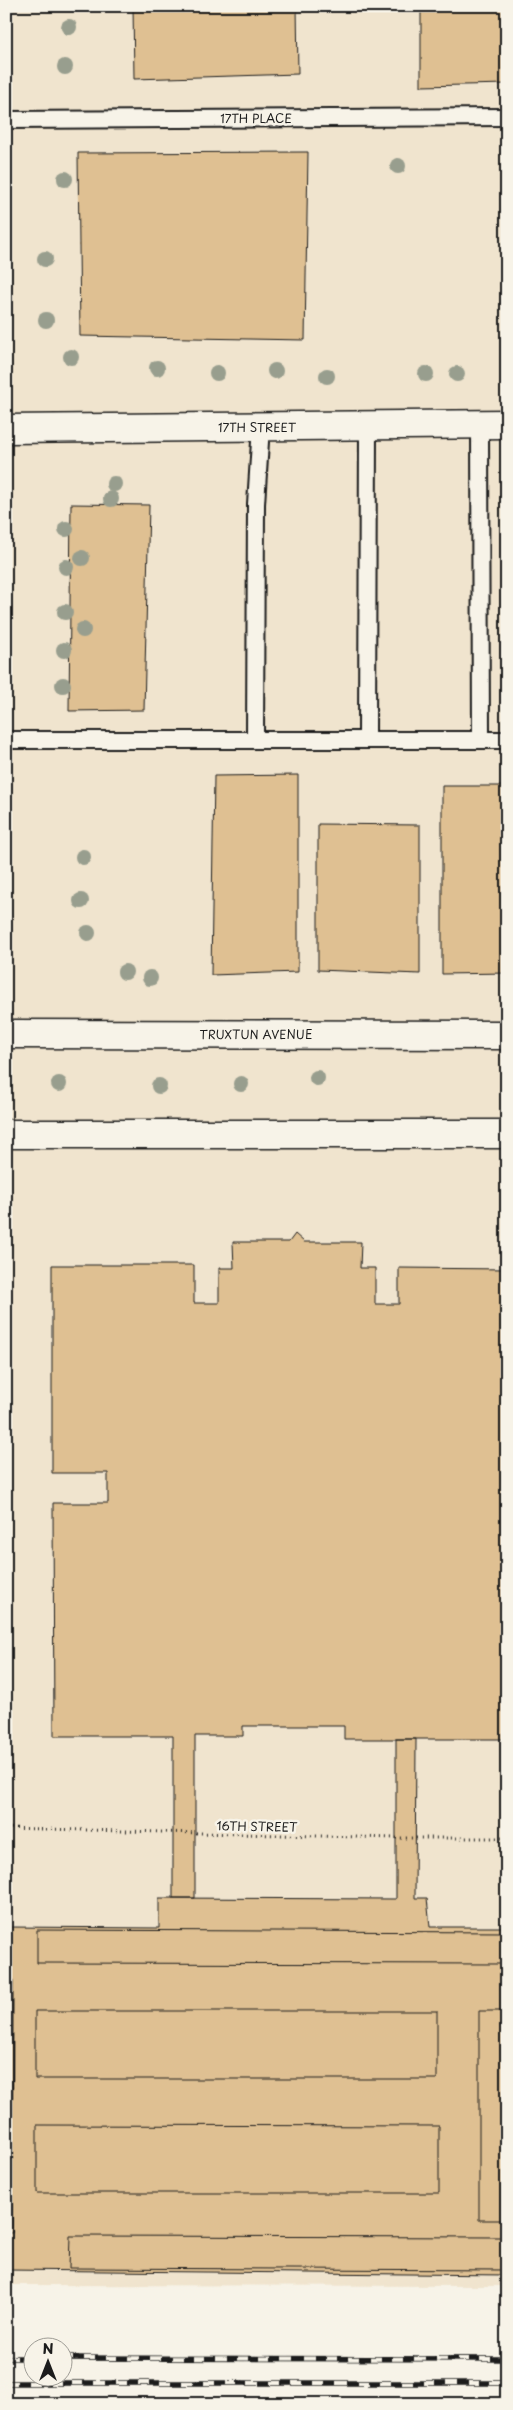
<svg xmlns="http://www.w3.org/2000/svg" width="513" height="2410" font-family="'Playpen Sans',sans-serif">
  <rect width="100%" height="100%" fill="#f7f3e8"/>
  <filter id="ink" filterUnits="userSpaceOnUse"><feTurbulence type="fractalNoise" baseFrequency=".02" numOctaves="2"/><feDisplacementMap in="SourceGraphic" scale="10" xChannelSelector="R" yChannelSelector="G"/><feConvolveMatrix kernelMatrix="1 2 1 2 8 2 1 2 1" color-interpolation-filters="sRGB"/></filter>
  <g filter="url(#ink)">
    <path fill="#f0e4ce" d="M6,6H507V2286L6,2285Z"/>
    <path fill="#dfc092" stroke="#1c1c1c" d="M133,6H297L298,74L134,79Z
      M421,6H507V84L421,86Z
      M308,152L305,340L80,336L78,153Z
      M71,504L149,505L144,710L69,711Z
      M298,775V972L211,975L214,776Z
      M442,786H507V973L442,974Z
      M318,824L420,825V974L318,970Z
      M295,1234L304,1242H361L360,1268H375V1304H399V1268L507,1269V1739H344V1726H243V1736H195V1898H173V1736H54L53,1503H108V1473H52V1265H194V1303H219V1268H234L233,1242H289Z
      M396,1739H416L415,1898H427L430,1927H507V2275L6,2270V1927L159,1928V1898L396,1899Z
      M37,1930L507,1932V1964L37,1963Z
      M6,1979H13L12,2233H6Z
      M35,2011H437V2079H35Z
      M479,2011H507V2220H479Z
      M37,2125L439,2126V2193H37Z
      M70,2236L506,2237L507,2270L69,2268Z"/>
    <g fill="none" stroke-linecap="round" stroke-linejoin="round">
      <g stroke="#1c1c1c" stroke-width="20">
        <path id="service" d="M6,120L507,117
          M480,424L481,740
          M6,740H507
          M255,740L256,504L261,426
          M367,740L368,427"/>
      </g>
      <g stroke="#1c1c1c" stroke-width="31">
        <path id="minor" d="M6,429L507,424"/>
      </g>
      <g stroke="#1c1c1c" stroke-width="31">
        <path id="secondary" d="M6,1034L507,1035
          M6,1134H507"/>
      </g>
      <path stroke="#1c1c1c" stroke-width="3" stroke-dasharray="1 4" stroke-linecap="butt" d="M6,1828L396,1838H507"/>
      <use href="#service" stroke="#f7f3e8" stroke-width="16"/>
      <use href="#minor" stroke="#f7f3e8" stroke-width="28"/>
      <use href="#secondary" stroke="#f7f3e8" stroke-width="28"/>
      <g stroke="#1c1c1c" stroke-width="5.5">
        <path id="rail" d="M6,2358H32
          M62,2358L507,2359
          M6,2383H507"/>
      </g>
      <use href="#rail" stroke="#f7f3e8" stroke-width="4" stroke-dasharray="11" stroke-linecap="butt"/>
    </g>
    <g fill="#989e8e">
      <circle cx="69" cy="27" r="8"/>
      <circle cx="65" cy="67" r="8"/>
      <circle cx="398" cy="166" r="8"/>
      <circle cx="65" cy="179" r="8"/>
      <circle cx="45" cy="259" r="8"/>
      <circle cx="46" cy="320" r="8"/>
      <circle cx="71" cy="357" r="8"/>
      <circle cx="157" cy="368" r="8"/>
      <circle cx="275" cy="371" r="8"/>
      <circle cx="217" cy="373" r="8"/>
      <circle cx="426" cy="374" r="8"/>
      <circle cx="457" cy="374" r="8"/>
      <circle cx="327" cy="376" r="8"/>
      <circle cx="114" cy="484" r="8"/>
      <circle cx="111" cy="499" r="8"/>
      <circle cx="66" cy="529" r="8"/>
      <circle cx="82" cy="558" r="8"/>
      <circle cx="66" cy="567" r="8"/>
      <circle cx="65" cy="612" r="8"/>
      <circle cx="83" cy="630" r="8"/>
      <circle cx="64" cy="650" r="8"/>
      <circle cx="63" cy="685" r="8"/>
      <circle cx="83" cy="857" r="8"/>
      <circle cx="81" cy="901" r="8"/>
      <circle cx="88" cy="933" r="8"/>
      <circle cx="125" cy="972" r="8"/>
      <circle cx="150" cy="978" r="8"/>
      <circle cx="317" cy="1078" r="8"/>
      <circle cx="59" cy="1084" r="8"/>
      <circle cx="241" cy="1084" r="8"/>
      <circle cx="159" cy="1086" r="8"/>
    </g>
  </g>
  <g text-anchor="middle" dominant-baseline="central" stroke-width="5" stroke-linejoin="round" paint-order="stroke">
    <g font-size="12" fill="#1c1c1c" stroke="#f7f3e8">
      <text x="256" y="118">17TH PLACE</text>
      <text x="257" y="427">17TH STREET</text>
      <text x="256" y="1034">TRUXTUN AVENUE</text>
      <text transform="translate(257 1826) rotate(1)">16TH STREET</text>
    </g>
  </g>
  <rect width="513" height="2410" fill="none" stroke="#f7f3e8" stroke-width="25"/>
  <rect x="12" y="12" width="488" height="2385" fill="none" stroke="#1c1c1c" stroke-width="2" filter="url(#ink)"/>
  <g transform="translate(48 2362)"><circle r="24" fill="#f7f3e8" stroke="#9f9d96"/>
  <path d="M0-4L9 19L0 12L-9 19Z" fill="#1c1c1c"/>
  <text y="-8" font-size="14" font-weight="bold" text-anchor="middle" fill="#1c1c1c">N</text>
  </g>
</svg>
